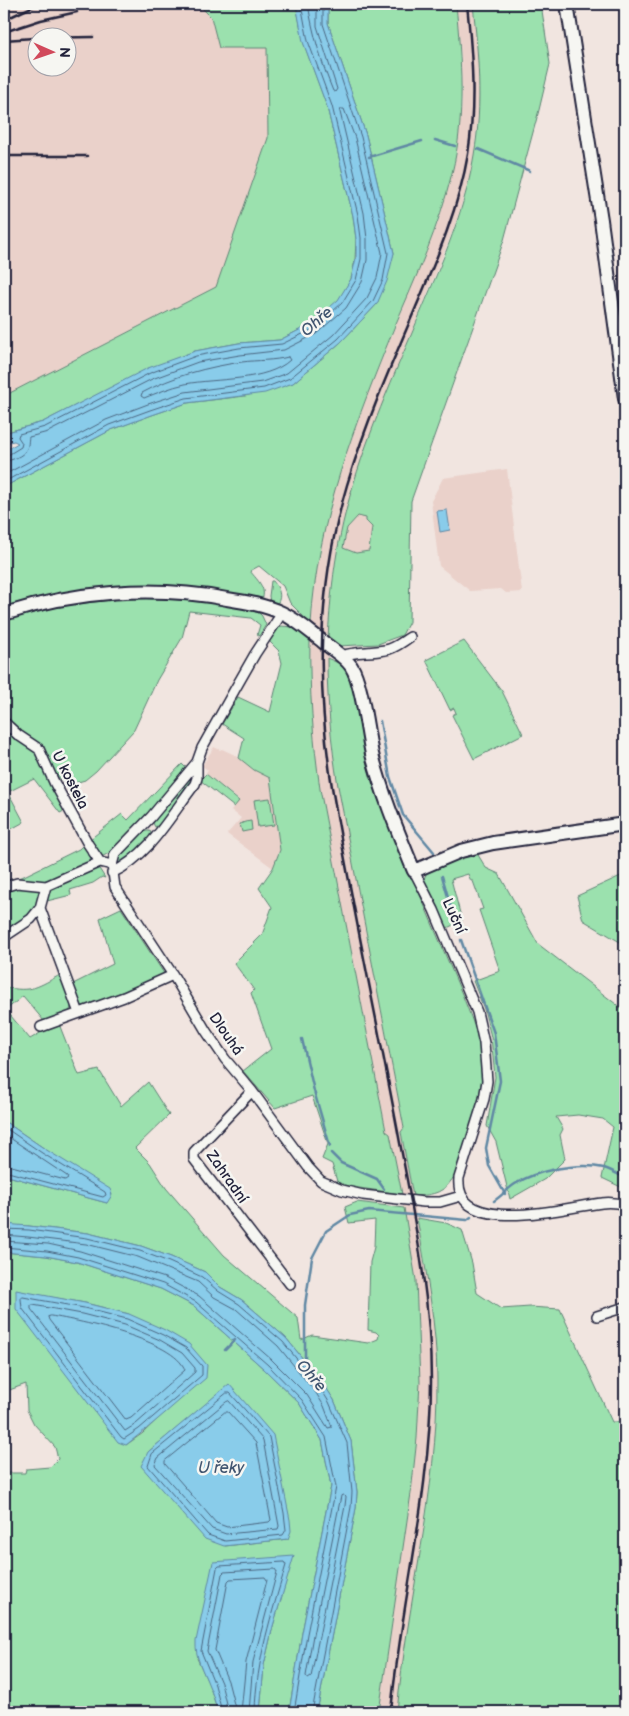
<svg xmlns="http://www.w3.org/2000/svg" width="629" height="1716" font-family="'Balsamiq Sans',sans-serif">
  <rect width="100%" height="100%" fill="#f1e5e0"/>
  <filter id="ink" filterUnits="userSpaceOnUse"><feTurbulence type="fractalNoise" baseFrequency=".02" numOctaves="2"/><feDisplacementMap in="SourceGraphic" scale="10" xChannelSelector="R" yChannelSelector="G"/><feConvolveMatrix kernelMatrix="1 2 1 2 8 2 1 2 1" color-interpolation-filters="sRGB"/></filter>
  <g filter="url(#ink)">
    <path fill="#ead1ca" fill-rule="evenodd" d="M4,4H198L211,17L219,47H267L268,138L218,286L4,396ZM38,38H68V68H38Z
      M456,4H473L478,55L479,103L474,154L470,176L455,225L384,401L353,486L340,535L332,580L327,642L328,710L331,741L338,786L404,1128L401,1132L417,1218L436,1336L437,1382L435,1440L428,1495L397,1712H379L411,1493L417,1438L420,1382L416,1280L390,1134L386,1131L320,789L313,743L311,711L310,639L315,577L323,532L336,481L367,395L439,220L457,151L462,103L461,56Z
      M507,469L522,592L506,593L501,589L470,591L439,566L431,501L443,478Z
      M358,516L367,517L366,522L372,527L369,551L356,553L343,548L347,527Z
      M214,747L220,750L222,749L235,755L254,770L270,778L280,850L273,868L227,834L241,818L231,810L239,800L206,774L208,770L202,766Z"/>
    <path fill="#9be1ae" stroke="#5e8274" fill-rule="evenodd" d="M198,4H296L304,44L327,107L353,216L356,239L355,260L351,279L338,302L309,325L280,340L239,343L195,351L148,369L43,422L4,433V396L216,287L268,138L267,48H219L211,17Z
      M328,4H456C461,60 466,117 452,173C439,227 416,277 394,328C355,424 317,519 311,624L290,603L283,586L259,566L250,571C258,581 268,589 261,602L186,590L4,610V487L111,430L152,415L187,403L245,396L293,383L341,342L377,304L394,253L366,135L328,23Z
      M473,4H541L550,64L539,110L504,240L411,501L409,622L402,635L378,644L338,646L328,638C330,604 333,570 340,537C354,467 384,398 412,333C436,275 464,217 474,155C483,104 478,54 473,4ZM358,516L366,518V521L372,527L369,551L356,553L343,548L347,528Z
      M271,581H273C279,588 283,597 276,605L270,603L269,596Z
      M141,597L207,602L245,608L259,613L262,616L266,625L259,636L257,635L260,625L251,618L189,611L182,638L157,680L134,730L96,771L85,780L68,785L57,776H47L66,810L60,813L34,779L8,792L24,822L4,833V621C48,605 95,602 141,597Z
      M281,626L293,627L310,639C309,690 313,739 320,789L386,1131L390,1134L402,1194L338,1185L332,1164L322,1159L328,1144L312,1096L275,1108L243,1071L271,1049L251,993L254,990L234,963L262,935L272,907L259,888L273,868L280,850L270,778L254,770L239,758L244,738L222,724L238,697L270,712L282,663L279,651L268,640Z
      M464,641L502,691L523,734L474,759L452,715L456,713L454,708L450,710L426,660Z
      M327,658L343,665L351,681L381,803L462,994C469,1012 477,1030 480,1049C488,1092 469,1132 456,1173C445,1193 435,1195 413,1196L401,1132L404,1128L338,786C331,743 327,701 327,658Z
      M182,764L186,768C173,786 119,854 100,857L89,840L122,814L128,820Z
      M193,771L195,772L190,785L159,825L155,827L153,823Z
      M206,774L239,801L234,807L200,780Z
      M270,798L274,825L258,827L254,800Z
      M251,821L252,830L242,832L240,824L245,822Z
      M145,831H149L151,832L149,837L122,864L118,866C116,852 135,839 145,831Z
      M85,843L94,860L45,883L4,885V882L24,876L79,849Z
      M475,850L486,868L499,874L538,944L625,1011V1189L602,1178L613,1127L603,1119L578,1115L556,1117L563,1129L560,1135L565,1159L545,1179L510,1199L496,1142L487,1126L495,1077L491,1037L484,1009L473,981L500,971L479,910L483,909L473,881H471L468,874L451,879L462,921L447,928L424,879L426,874L430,871Z
      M98,867L105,878L102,877L93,883L70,890L71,895L43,902L49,889Z
      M625,874V945L583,920L577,896Z
      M23,886L42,889C35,914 24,920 4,935V889Z
      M121,908L165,975L122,995L82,1008L73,984L113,964L100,918Z
      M62,974C65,984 77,1004 68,1013C63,1018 51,1019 44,1021L23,996L6,1010L30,1039L52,1026L59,1024L79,1075L99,1070L121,1106L148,1082L169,1115L135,1148L150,1163L166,1188L224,1255L298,1318L301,1340L312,1335L368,1343L378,1339L379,1335L376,1332L368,1330L370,1262L374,1247L375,1220L349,1223L345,1207L357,1202L404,1208L416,1280L420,1382L417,1438L411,1493L379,1712H317L356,1508L357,1492L351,1441L334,1400L325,1386L286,1338L242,1300L220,1287L205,1272L171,1257L141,1246L88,1233L29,1226L4,1225V1175L107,1203L45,1149L4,1121V987C32,993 37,987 62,974Z
      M417,1218L446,1223L462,1230L472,1263L477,1293L501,1309L530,1307L560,1309L612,1422H625V1712H397C407,1601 438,1492 437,1380C437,1326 426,1272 417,1218Z
      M4,1252L46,1256L77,1262L161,1289L194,1306L264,1369L299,1403L322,1440L331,1486L302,1633L289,1712H260L264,1665L273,1626L293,1557L197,1658L210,1687L218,1712H4V1473H25L26,1469L50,1467L58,1459L55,1447L34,1424L27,1410L26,1384L4,1392ZM16,1291L85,1303L129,1314L171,1406L143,1433L126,1445ZM229,1385L288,1539L225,1546L148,1452Z"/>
    <path fill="#89ccea" stroke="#6088a4" d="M296,4H328V23L366,135L394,253L387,281L377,304L341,342L293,383L265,393L187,403L152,415L111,430L4,487V451L18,443L14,441L4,443V433L43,422L148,368L195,351L239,343L280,340L309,325L338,300L351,279L356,258V239L353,216L327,107L303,42Z
      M447,510L450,530L440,532L437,511Z
      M4,1121L45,1149L110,1189L112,1195L107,1203L4,1175Z
      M4,1224L29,1226L88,1233L141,1246L171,1257L205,1272L220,1287L242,1300L286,1338L325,1386L334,1400L351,1441L357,1492L356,1508L317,1712H289L302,1633L331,1486L322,1440L299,1403L264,1369L194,1306L161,1289L77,1262L46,1256L4,1252Z
      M16,1290L85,1303L129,1314L165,1330L189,1344L207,1365L206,1378C179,1400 154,1424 126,1445L118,1442L16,1309Z
      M229,1384L273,1435L290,1520L291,1531L288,1539L224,1546L205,1539L141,1466L148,1452Z
      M294,1556L273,1626L264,1665L260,1712H218C215,1703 213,1694 209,1686C203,1670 195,1658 196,1641L213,1562Z"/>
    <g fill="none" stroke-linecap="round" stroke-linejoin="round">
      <path stroke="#4b6681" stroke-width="1" d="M308,4C313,34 321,62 333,91L335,92L337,89L317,26V4
        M288,357L290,360C266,382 216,378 185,384C171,387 157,393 144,398L141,396L142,393C173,376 207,367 242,362C257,360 274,361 288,357Z
        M4,455H8L21,447L22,443L18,437L19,434L45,427L150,373L196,356L239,348L282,344L313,329L342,303L356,280L361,259V238L358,215L332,106L308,41L301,4
        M4,461C11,461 23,456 26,450C29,446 28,441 29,437L48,432L152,379L198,362L240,355L284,350L316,334L346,308L362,282L367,260V239L364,213L340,112L341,109H344L355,138L382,253L377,278L367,298L333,335L287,373L262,382L185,392L148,404L106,420L4,475
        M4,482L109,425L150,410L186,398L264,388L290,378L338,339L373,301L383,280L388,253L361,137L323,24V4
        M4,1127L42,1153L105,1192L106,1195L103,1197L4,1171
        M4,1134L67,1176L68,1178L65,1180L4,1164
        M4,1229L29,1230L87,1238L140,1251L169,1262L202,1277L218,1291L239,1304L283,1342L321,1389L329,1402L347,1443L352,1492L351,1507L312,1712
        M4,1235L28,1237L86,1244L138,1257L198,1282L214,1297L236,1309L278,1346L316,1393L324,1406L332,1427L328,1428L307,1395L272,1360L199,1296L165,1278L80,1251L48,1244L4,1241
        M4,1247L47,1251L78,1257L163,1284L196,1302L268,1365L302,1400L326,1437L336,1487L307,1634L294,1712
        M23,1297L84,1308L127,1319L163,1335L186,1348L202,1366V1375L139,1429L124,1439L121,1437L22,1308L21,1299Z
        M33,1305L82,1314L125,1325L160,1340L182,1353L195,1368V1372L136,1424L125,1431L31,1309V1306Z
        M51,1316C80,1321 175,1340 185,1370L131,1418L126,1420L49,1320L48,1317Z
        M227,1393H230L269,1437L284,1513L286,1530L283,1535L225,1541L208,1535L148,1466L152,1454Z
        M229,1401L263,1440L279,1526L278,1529L226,1534L212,1529L155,1465L158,1458L226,1402Z
        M225,1412H228L256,1443L270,1515L271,1520L269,1522L227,1527L216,1523L165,1464V1461Z
        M344,1495L346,1497L345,1506L311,1677L308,1679L306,1676L313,1635L341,1496Z
        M222,1712L215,1685L201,1651L217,1568L219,1566L284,1562L286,1565C272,1613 256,1661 255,1712
        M228,1712L221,1683L207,1651L222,1574L224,1572L275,1569L277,1572L253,1662L249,1712
        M236,1712L228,1681L215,1650L228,1581L230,1579L265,1577L267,1580L246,1662L241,1712"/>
      <path stroke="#6088a4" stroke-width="2.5" d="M435,140L455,146
        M478,149L530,171
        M369,157L422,141
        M380,721L390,777L403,815L434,852
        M442,876L455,921
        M461,940L494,1033L500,1081L486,1148L489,1166L505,1194
        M302,1039L314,1091L330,1146
        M331,1153L341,1163L377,1179L384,1189
        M494,1201C503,1195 507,1189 515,1184C537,1170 579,1162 604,1168C611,1170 619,1175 625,1178
        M225,1350L235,1340
        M305,1364V1305L312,1258L326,1231L350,1215L369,1211L467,1220L471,1217"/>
      <g stroke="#22223b" stroke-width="12">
        <path id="street" d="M282,613L255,654L239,682L202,748L197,762L151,817L115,854L112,865L115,887L173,975L206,1031L225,1059L252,1091L308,1167L321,1181L342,1190L363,1195L424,1202H440L461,1196
          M341,656C355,651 369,653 385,650C394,649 402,642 410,637
          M4,722L18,735L39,749L54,782L88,844L100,862L112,865
          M414,871L434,910L477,1012L484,1043L487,1081L484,1099L459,1178C454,1239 570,1206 602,1203C610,1202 618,1203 625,1205
          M112,873C150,855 170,816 195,784L197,778V762
          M46,886L40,908L79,1013
          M4,887L17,883L46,886L100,862
          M4,937L31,919L40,908
          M41,1027L124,997L173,975
          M252,1091L194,1152V1159L290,1284
          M597,1316L625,1307"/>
      </g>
      <g stroke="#22223b" stroke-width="16">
        <path id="secondary" d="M567,4L601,220L625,399
          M4,614C75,591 153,585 227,599C246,602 265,605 282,613C297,620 309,631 322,641C331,649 344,656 351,666C362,682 367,732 372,754C382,794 398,832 414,871L461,851L493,843L625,824"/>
      </g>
      <use href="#street" stroke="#f6f6f2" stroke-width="9"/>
      <use href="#secondary" stroke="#f6f6f2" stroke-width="12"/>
      <path stroke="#22223b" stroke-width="2.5" d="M51,7H186
        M4,20L38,4
        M4,32L41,20L77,12
        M4,40L34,38L93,37
        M4,156H87
        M391,1712C401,1602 431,1492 431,1381C431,1300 415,1222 400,1143C378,1024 352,906 332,787C316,684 317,586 347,485C365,425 391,365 416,307C437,258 459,207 468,154C476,104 472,54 467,4"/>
    </g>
  </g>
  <g text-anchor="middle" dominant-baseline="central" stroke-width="5" stroke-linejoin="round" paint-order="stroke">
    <g font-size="15" fill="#22223b" stroke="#f6f6f2">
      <text transform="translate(70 780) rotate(63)">U kostela</text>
      <text transform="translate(454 916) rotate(66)">Luční</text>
      <text transform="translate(226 1034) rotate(55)">Dlouhá</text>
      <text transform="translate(227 1177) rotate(55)">Zahradní</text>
    </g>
    <g font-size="16" font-style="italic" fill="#415570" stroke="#f6f6f2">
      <text transform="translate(317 322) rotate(-41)">Ohře</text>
      <text transform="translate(311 1376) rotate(49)">Ohře</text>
      <text x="221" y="1468">U řeky</text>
    </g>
  </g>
  <rect width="629" height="1716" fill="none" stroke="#f6f6f2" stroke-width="20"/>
  <rect x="10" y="10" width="609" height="1696" fill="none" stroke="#22223b" stroke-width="2" filter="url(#ink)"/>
  <g transform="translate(52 52) rotate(92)"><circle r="24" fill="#f6f6f2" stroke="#a1a1a9"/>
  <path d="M0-4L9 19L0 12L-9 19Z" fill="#d1495b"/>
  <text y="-8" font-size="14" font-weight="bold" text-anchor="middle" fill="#22223b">N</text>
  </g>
</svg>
